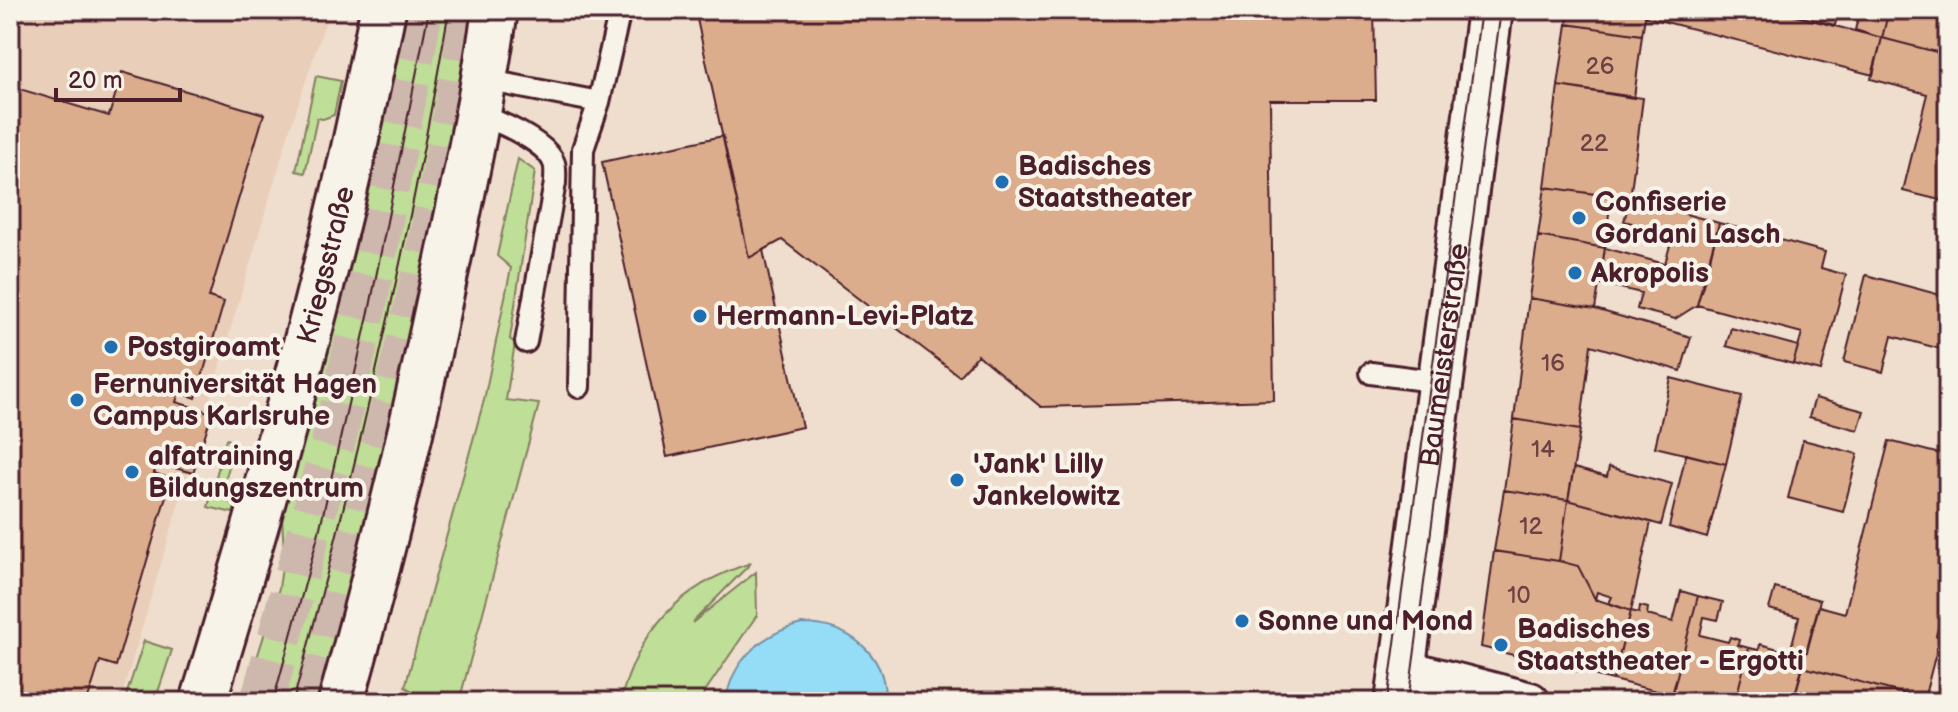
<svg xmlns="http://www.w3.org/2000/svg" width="1958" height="712" font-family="'Balsamiq Sans',sans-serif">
  <rect width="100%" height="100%" fill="#efdecd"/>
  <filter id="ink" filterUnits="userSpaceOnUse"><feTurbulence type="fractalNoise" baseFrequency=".0125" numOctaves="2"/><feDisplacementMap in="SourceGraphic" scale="16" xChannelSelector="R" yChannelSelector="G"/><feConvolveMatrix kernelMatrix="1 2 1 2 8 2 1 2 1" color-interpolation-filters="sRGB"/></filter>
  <g filter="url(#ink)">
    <path fill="#e9cfba" d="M10,10H295L328,14L290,129L120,702H10Z"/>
    <path fill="#bfde97" stroke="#847e61" stroke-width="2" d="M419,10H485L329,702H243L279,588L284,554L281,498L393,18L416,23Z
      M316,76L341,81L334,115L323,119L317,118L305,173L296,171Z
      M518,159L535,171L510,339L515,343L506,400L539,404L459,702H433L405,687L484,400L511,268L497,256Z
      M226,439L236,442L221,495L235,507L233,513L208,507Z
      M751,563L692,623L756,572L757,615L704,693L705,702H620C639,630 680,585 751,563Z
      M144,641L172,650L158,692L145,694L140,692L136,702H124Z"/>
    <path fill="#95ddf7" stroke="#7791a5" stroke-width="2" d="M802,624C848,624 887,653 885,702H726C731,660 763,633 802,624Z"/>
    <path fill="#dcad8d" stroke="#4a1f2b" stroke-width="2" d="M695,10H1374L1376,100H1270L1274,400L1041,407L978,355L959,376L782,240L749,258Z
      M1569,10H1646L1642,35L1567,24Z
      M1646,10H1772L1882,38L1873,75L1646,17Z
      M1772,10H1839L1835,25Z
      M1860,10H1889L1882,38L1855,30Z
      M1889,10H1911L1930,15L1932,10H1948V55L1882,38Z
      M1567,24L1642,35L1634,98L1558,86Z
      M1882,38L1948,55V202L1903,191L1927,94L1871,79Z
      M122,72L264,114L209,297L224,302L196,398L179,392L176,402L212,413L193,473L157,463L154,473L171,479L116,666L100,661L87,702H10V497L14,483L10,482V86L109,116Z
      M1558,86L1643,98L1630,199L1545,187Z
      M723,136L749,258L763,250L802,427L667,457L602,162Z
      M1545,187L1611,196L1605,248L1538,236Z
      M1630,199L1719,223L1706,275L1665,264L1673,234L1624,221Z
      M1719,223L1825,252L1821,268L1846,275L1821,371L1793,364L1802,333L1697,305Z
      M1538,236L1605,248L1595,309L1529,298Z
      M1605,248L1706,275L1697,305L1675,319L1637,309L1641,293L1600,283Z
      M1866,275L1948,297V351L1892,336L1883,372L1844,362Z
      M1529,298L1595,309L1691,337L1681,371L1591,345L1580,430L1514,419Z
      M1731,328L1798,346L1793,364L1726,346Z
      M1671,378L1742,396L1726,464L1655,447Z
      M1815,398L1864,411L1858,430L1809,417Z
      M1514,419L1580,430L1568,500L1504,490Z
      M1803,440L1858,454L1843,512L1788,498Z
      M1889,441L1948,456V591L1936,636L1940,637L1924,699L1803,667L1819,606L1845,613Z
      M1686,454L1726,464L1707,538L1669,527Z
      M1609,467L1672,484L1661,525L1568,500L1574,468L1607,477Z
      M1504,490L1568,500L1559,561L1494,551Z
      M1568,500L1651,522L1631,611L1609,603L1612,597L1597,592L1595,599L1578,566L1559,561Z
      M1494,551L1559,561L1578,566L1595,599L1631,611L1613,680L1481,647Z
      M1775,588L1820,600L1793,702H1735L1749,648L1759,650L1760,644L1790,652L1799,617L1769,609Z
      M1681,591L1698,596L1672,695L1613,680L1631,611L1639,613L1640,606L1648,608L1647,615L1673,622Z
      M1698,596L1723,602L1718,620L1704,617L1700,635L1728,642L1730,637L1739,640L1738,645L1749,648L1735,702H1697L1672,695Z
      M1803,667L1924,699L1923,702H1793Z"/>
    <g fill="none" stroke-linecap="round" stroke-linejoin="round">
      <path stroke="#ceb8ad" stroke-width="44" stroke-dasharray="44 22" stroke-linecap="butt" d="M262,702L335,436L365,305L421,10
        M314,702C379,474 437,244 472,10"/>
      <g stroke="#4a1f2b" stroke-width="26">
        <path id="lane" d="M485,80L599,102
          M478,114C499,122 546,141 554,163C556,168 555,178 555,183L526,342
          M1371,373L1440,382
          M579,387L583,149L599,102L620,10"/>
      </g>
      <g stroke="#4a1f2b" stroke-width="44">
        <path id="street" d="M1402,669L1530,702"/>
      </g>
      <g stroke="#4a1f2b" stroke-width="50">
        <g id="secondary">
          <path id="s1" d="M203,702C252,542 299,380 338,217C355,149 369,79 383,10"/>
          <path d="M341,702C378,570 411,436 439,302C460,205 481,108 495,10"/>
          <path id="s2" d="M1398,702L1490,10"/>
        </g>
      </g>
      <use href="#lane" stroke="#f7f3e8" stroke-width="20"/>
      <use href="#street" stroke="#f7f3e8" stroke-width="38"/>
      <use href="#secondary" stroke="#f7f3e8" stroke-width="44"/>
      <path stroke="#4a1f2b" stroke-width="2" d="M273,702L319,532L370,307L429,10
        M293,702C355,474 409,243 449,10
        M1387,702L1481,10
        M1408,702L1501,10"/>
    </g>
  </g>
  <g fill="#1f6fb2" stroke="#f7f3e8" stroke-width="3">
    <circle cx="1002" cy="182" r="8"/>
    <circle cx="1579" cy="218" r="8"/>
    <circle cx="1575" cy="273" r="8"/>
    <circle cx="700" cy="316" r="8"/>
    <circle cx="111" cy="347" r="8"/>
    <circle cx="77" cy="400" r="8"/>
    <circle cx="132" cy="472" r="8"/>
    <circle cx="957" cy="480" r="8"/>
    <circle cx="1242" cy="621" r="8"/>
    <circle cx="1501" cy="645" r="8"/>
  </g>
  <g text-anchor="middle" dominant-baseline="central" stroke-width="8" stroke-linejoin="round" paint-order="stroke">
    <g font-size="24" fill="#6e4244">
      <text x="1600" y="66">26</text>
      <text x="1594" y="143">22</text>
      <text x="1553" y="363">16</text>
      <text x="1543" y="449">14</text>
      <text x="1531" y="526">12</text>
      <text x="1519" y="595">10</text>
    </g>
    <g font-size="28" font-weight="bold" fill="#4a1f2b" stroke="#f7f3e8" text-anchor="start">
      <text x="1018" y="166">Badisches<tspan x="1018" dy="32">Staatstheater</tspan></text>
      <text x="1595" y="202">Confiserie<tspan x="1595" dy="32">Gordani Lasch</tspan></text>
      <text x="1591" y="273">Akropolis</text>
      <text x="716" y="316">Hermann-Levi-Platz</text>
      <text x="127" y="347">Postgiroamt</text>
      <text x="93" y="384">Fernuniversität Hagen<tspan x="93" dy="32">Campus Karlsruhe</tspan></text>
      <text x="148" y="456">alfatraining<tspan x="148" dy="32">Bildungszentrum</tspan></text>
      <text x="973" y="464">'Jank' Lilly<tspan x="973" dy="32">Jankelowitz</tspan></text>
      <text x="1258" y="621">Sonne und Mond</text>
      <text x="1517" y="629">Badisches<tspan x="1517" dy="32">Staatstheater - Ergotti</tspan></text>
    </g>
    <g font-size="28" fill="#4a1f2b" stroke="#f7f3e8">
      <text stroke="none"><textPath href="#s1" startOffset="454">Kriegsstraße</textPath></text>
      <text stroke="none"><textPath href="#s2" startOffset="350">Baumeisterstraße</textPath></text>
    </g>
  </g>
  <rect width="1958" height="712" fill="none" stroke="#f7f3e8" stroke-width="40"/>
  <rect x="20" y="20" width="1918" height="672" fill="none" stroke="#4a1f2b" stroke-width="3" filter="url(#ink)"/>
  <path d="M56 88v12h124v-12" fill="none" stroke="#4a1f2b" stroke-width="4"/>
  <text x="68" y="88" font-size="24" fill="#4a1f2b" stroke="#f7f3e8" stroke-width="6" paint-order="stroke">20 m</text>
</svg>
